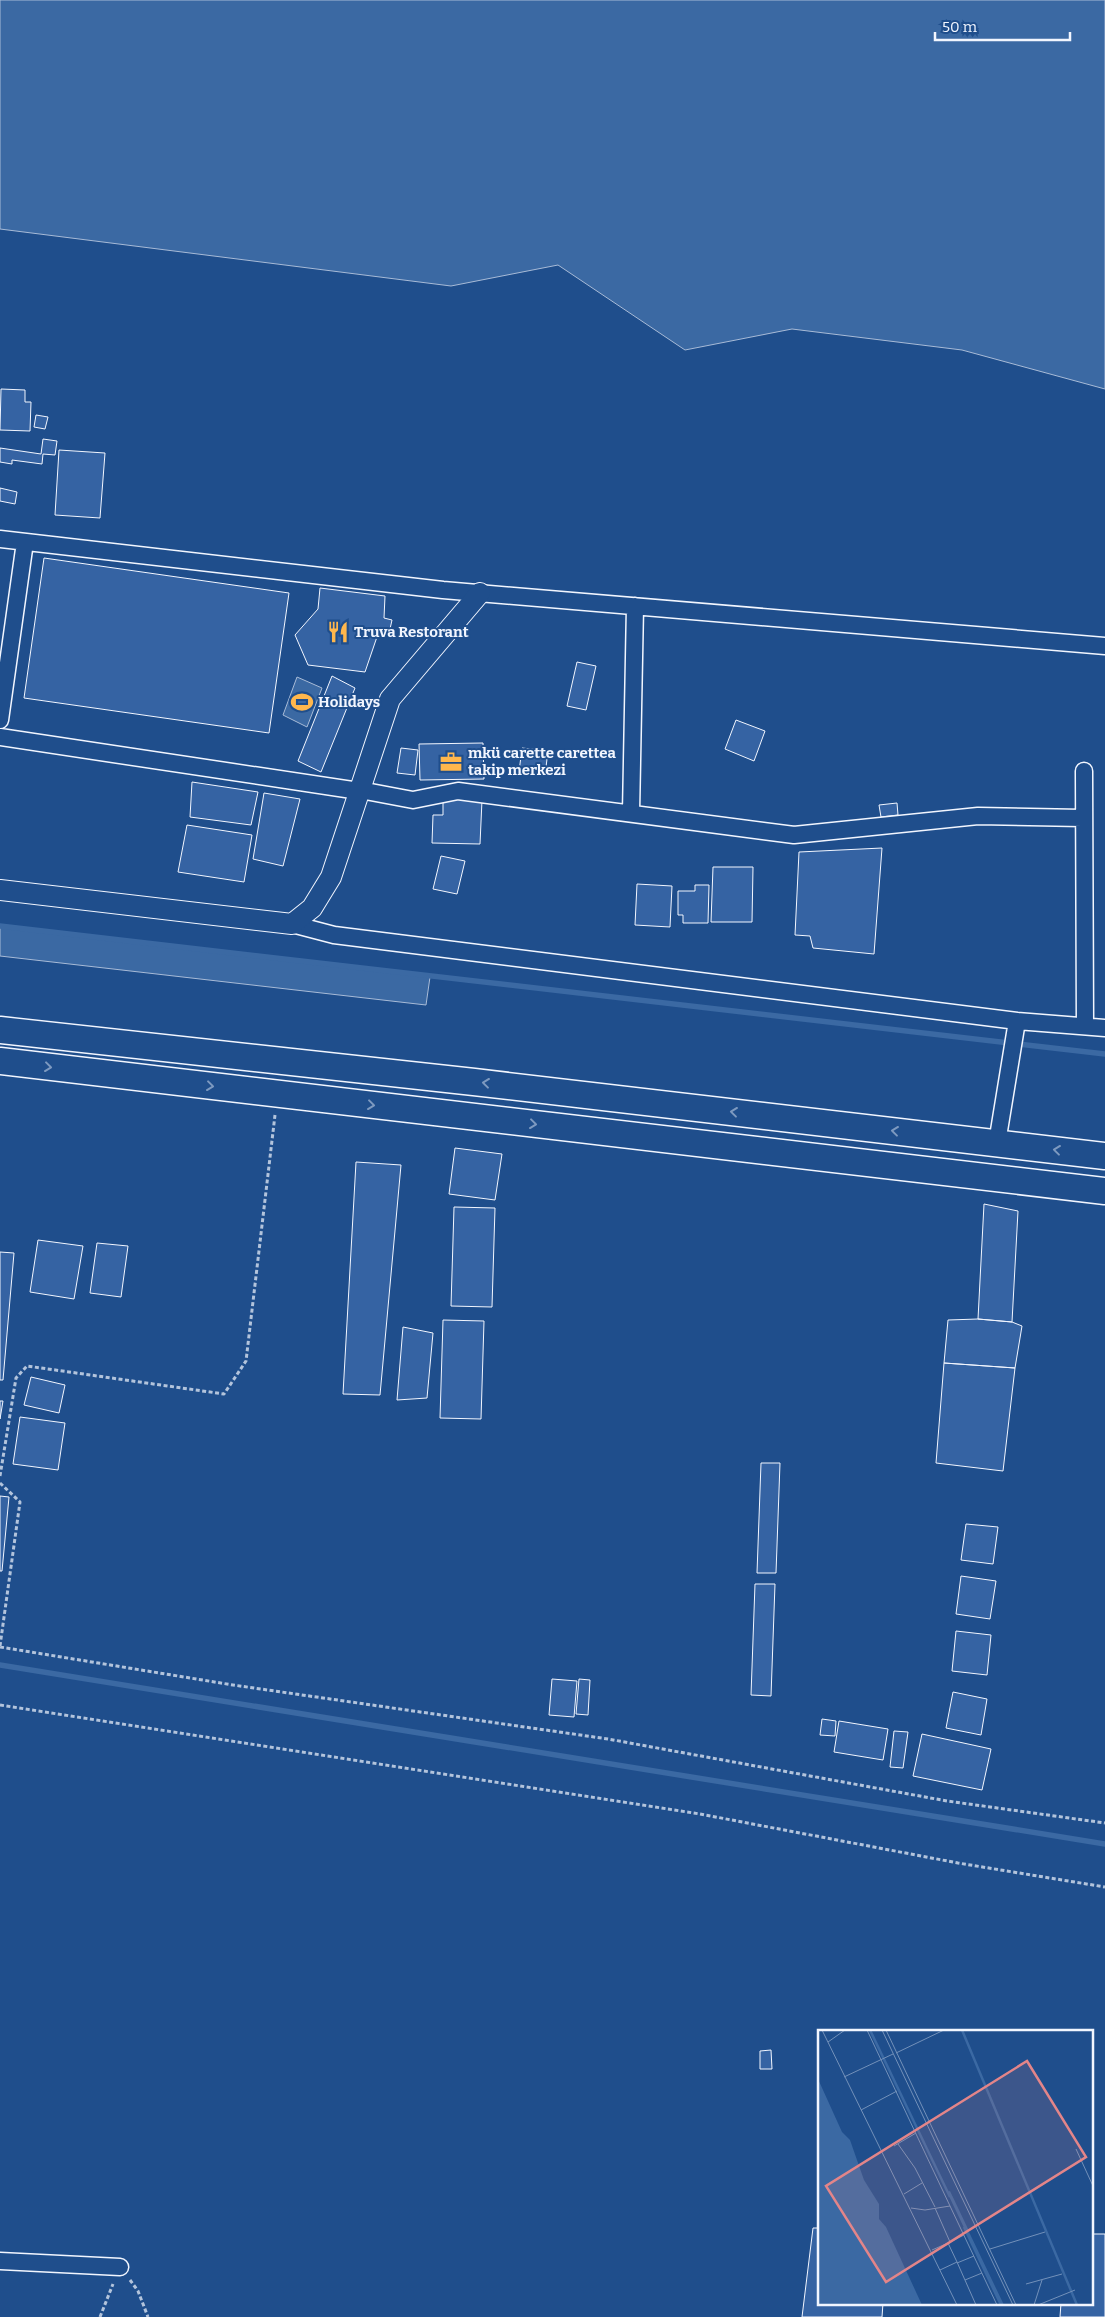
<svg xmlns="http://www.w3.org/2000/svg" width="1105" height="2317" font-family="Bitter,serif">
  <rect width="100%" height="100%" fill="#1f4e8c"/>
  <path fill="#3b69a3" stroke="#a8bbd7" d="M0,0H1105V389L962,350L792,329L685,350L558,265L451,286L0,229Z
    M297,677L322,688L307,727L283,715Z
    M0,926L430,977L426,1005L0,956Z"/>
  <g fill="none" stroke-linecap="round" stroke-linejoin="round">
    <path stroke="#3b69a3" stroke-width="5.5" d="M0,926L1105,1054
      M0,1665L1105,1844"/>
  </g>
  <path fill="#3563a3" stroke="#f2f6ff" d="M1,389L25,390V402H31L30,431L0,430Z
    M36,415L48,417L45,429L34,427Z
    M43,439L57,441L55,455L43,454L42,464L12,460V464L0,462V448L41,454Z
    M59,450L105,453L100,518L55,515Z
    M0,488L17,492L15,504L0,501Z
    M44,558L289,593L269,733L24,698Z
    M320,588L385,596L384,618L392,620L390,629L380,628L365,672L308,665L295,635L318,609Z
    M577,662L596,666L586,710L567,706Z
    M332,676L355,688L321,772L298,761Z
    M736,720L765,731L754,761L725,749Z
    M483,743L484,779L420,780L419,744Z
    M401,748L418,750L415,775L397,773Z
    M522,748L548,751L545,775L519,772Z
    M192,782L258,792L251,825L190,817Z
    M264,793L300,799L283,866L253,859Z
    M443,799L482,800L480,844L432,843L433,815H443Z
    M897,803L898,815L881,817L879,805Z
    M187,825L252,835L244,882L178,872Z
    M882,848L874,954L813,948L810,936L795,935L799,852Z
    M441,856L465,861L457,894L433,889Z
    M713,867H753L752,922H711Z
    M637,884L672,886L670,927L635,925Z
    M695,885H709L708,923H683V915H678V891H695Z
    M455,1148L502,1154L495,1200L449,1194Z
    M356,1162L401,1165L380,1395L343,1394Z
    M984,1204L1018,1211L1012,1322L978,1319Z
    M454,1207L495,1208L492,1307L451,1306Z
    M38,1240L83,1246L74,1299L30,1292Z
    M97,1243L128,1246L121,1297L90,1293Z
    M0,1252L14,1253L3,1380H0Z
    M978,1319L1012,1322L1022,1326L1015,1368L944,1363L948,1320Z
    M443,1320L484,1321L481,1419L440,1418Z
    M403,1327L433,1333L427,1398L397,1400Z
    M944,1363L1015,1368L1003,1471L936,1463Z
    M31,1377L65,1385L59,1413L24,1405Z
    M0,1401H3L0,1419Z
    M20,1417L65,1423L58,1470L13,1464Z
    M761,1463H780L776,1573H757Z
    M0,1496L9,1497L2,1571H0Z
    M966,1524L998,1527L993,1564L961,1560Z
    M961,1576L996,1581L990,1619L956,1614Z
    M755,1584H775L771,1696L751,1695Z
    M956,1631L991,1635L987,1675L952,1671Z
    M552,1679L577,1681L574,1717L549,1715Z
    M579,1679L590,1680L588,1715L576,1714Z
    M953,1692L987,1699L981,1735L946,1728Z
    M822,1719L836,1721L835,1736L820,1735Z
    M839,1721L888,1729L883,1760L834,1752Z
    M894,1731L908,1732L903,1768L890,1767Z
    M922,1734L991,1749L982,1790L913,1776Z
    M771,2050L772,2069H760V2051Z
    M813,2228H819V2303H883L882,2317H802Z
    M1091,2234H1105V2317H1060L1061,2303H1091Z"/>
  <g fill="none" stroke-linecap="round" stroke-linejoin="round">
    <g stroke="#f2f6ff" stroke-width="19">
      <path id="minor" d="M0,539L443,590L1105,646
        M0,720L25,542
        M0,737L359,791
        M1084,771L1085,1026
        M360,790L413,800L458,791L794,835L978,816L1082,818
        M631,813L635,606
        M292,924L334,935L1017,1021L1105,1028
        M997,1143L1017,1021
        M0,2261L120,2267"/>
    </g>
    <g stroke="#f2f6ff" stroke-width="22">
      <path id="tertiary" d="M0,890L292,924L312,908L331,877L390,699L480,593"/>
    </g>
    <g stroke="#f2f6ff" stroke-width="29">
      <path id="primary" d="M0,1030L474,1082L1105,1156
        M0,1061L1105,1191"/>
    </g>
    <path stroke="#b3c4dc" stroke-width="3" stroke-dasharray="4 2.5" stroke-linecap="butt" d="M0,1476L16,1378L27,1366L224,1394L246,1361L275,1115
      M0,1483L20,1502L0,1646
      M0,1647L233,1685L608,1739L947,1801L1105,1823
      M0,1705L700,1814L958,1863L1105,1887
      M130,2280L138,2291L148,2317
      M100,2317L113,2284"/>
    <use href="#minor" stroke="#1f4e8c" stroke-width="16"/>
    <use href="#tertiary" stroke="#1f4e8c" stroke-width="20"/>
    <use href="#primary" stroke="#1f4e8c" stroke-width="26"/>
  </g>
  <defs><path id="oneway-chevron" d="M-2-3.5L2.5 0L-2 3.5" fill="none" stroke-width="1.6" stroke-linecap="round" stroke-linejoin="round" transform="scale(1.25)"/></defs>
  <g stroke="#7e9ac0">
    <use href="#oneway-chevron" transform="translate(48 1067) rotate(7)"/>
    <use href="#oneway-chevron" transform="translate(486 1083) rotate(-173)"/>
    <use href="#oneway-chevron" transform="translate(210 1086) rotate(7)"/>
    <use href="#oneway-chevron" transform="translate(371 1105) rotate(7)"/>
    <use href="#oneway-chevron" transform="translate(734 1112) rotate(-173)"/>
    <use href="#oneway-chevron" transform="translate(533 1124) rotate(7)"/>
    <use href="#oneway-chevron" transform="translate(895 1131) rotate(-173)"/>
    <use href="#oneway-chevron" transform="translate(1057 1150) rotate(-173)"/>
  </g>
  <defs>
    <g id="restaurant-bare" transform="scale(1.725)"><path d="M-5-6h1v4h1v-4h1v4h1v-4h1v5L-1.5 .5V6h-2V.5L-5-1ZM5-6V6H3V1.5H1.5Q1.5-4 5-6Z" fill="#ffb74d" stroke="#1f4e8c" stroke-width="2.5" paint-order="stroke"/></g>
    <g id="stadium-bare" transform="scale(1.725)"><path d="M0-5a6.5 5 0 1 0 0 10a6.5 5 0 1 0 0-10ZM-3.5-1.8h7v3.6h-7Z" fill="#ffb74d" stroke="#1f4e8c" stroke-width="2.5" paint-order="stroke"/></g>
    <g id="office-bare" transform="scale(1.725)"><path d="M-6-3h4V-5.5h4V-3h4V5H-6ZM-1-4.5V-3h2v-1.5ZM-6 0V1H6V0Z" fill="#ffb74d" stroke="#1f4e8c" stroke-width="2.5" paint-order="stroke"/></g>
  </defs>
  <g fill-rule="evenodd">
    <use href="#restaurant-bare" x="338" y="632"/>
    <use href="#stadium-bare" x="302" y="702"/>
    <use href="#office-bare" x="451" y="762"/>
  </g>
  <g text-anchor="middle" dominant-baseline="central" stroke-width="4" stroke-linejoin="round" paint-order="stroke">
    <g font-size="15" font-weight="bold" fill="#f2f6ff" stroke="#1f4e8c" text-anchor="start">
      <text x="354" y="632">Truva Restorant</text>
      <text x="318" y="702">Holidays</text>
      <text x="468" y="753">mkü carette carettea<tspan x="468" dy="17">takip merkezi</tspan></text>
    </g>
  </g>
  <g transform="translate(818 2030)">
    <rect width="275" height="275" fill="#1f4e8c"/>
    <path d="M0,49L24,102L32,110L46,150L61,174V189L68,197L104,275H0ZM132,161L151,201L148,202L129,162ZM151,202L186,275H183L149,203Z" fill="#3b69a3"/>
    <path fill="none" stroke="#3b69a3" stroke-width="2.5" d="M52,0L132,167M144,0L259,275M146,197L183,275"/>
    <path fill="none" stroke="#7391ba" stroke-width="1" d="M4,0L139,275M49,0L132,176M64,0L195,275M68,0L198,275M10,12L27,0M78,23L126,0M26,47L75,24M43,80L79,61M80,114L97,138L117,177M76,116L98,103M258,119L275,156M86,164L104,153M93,178L107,180L132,176L179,275M117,178L132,212M132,212L146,205M172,219L227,202M114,220L130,213L139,232M139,233L156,226M122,240L139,232L158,275M147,250L164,243M208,254L244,244M216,275L224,250M220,275L257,260"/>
    <path fill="#e38589" fill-opacity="0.15" stroke="#e38589" stroke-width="2.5" d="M209,31L268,127L68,252L8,156Z"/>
    <rect width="275" height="275" fill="none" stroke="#f2f6ff" stroke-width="2.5"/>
  </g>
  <path d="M935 32v8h135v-8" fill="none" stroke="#f2f6ff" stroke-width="2.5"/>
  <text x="942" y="32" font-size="15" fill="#f2f6ff" stroke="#1f4e8c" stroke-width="4" paint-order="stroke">50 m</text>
</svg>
